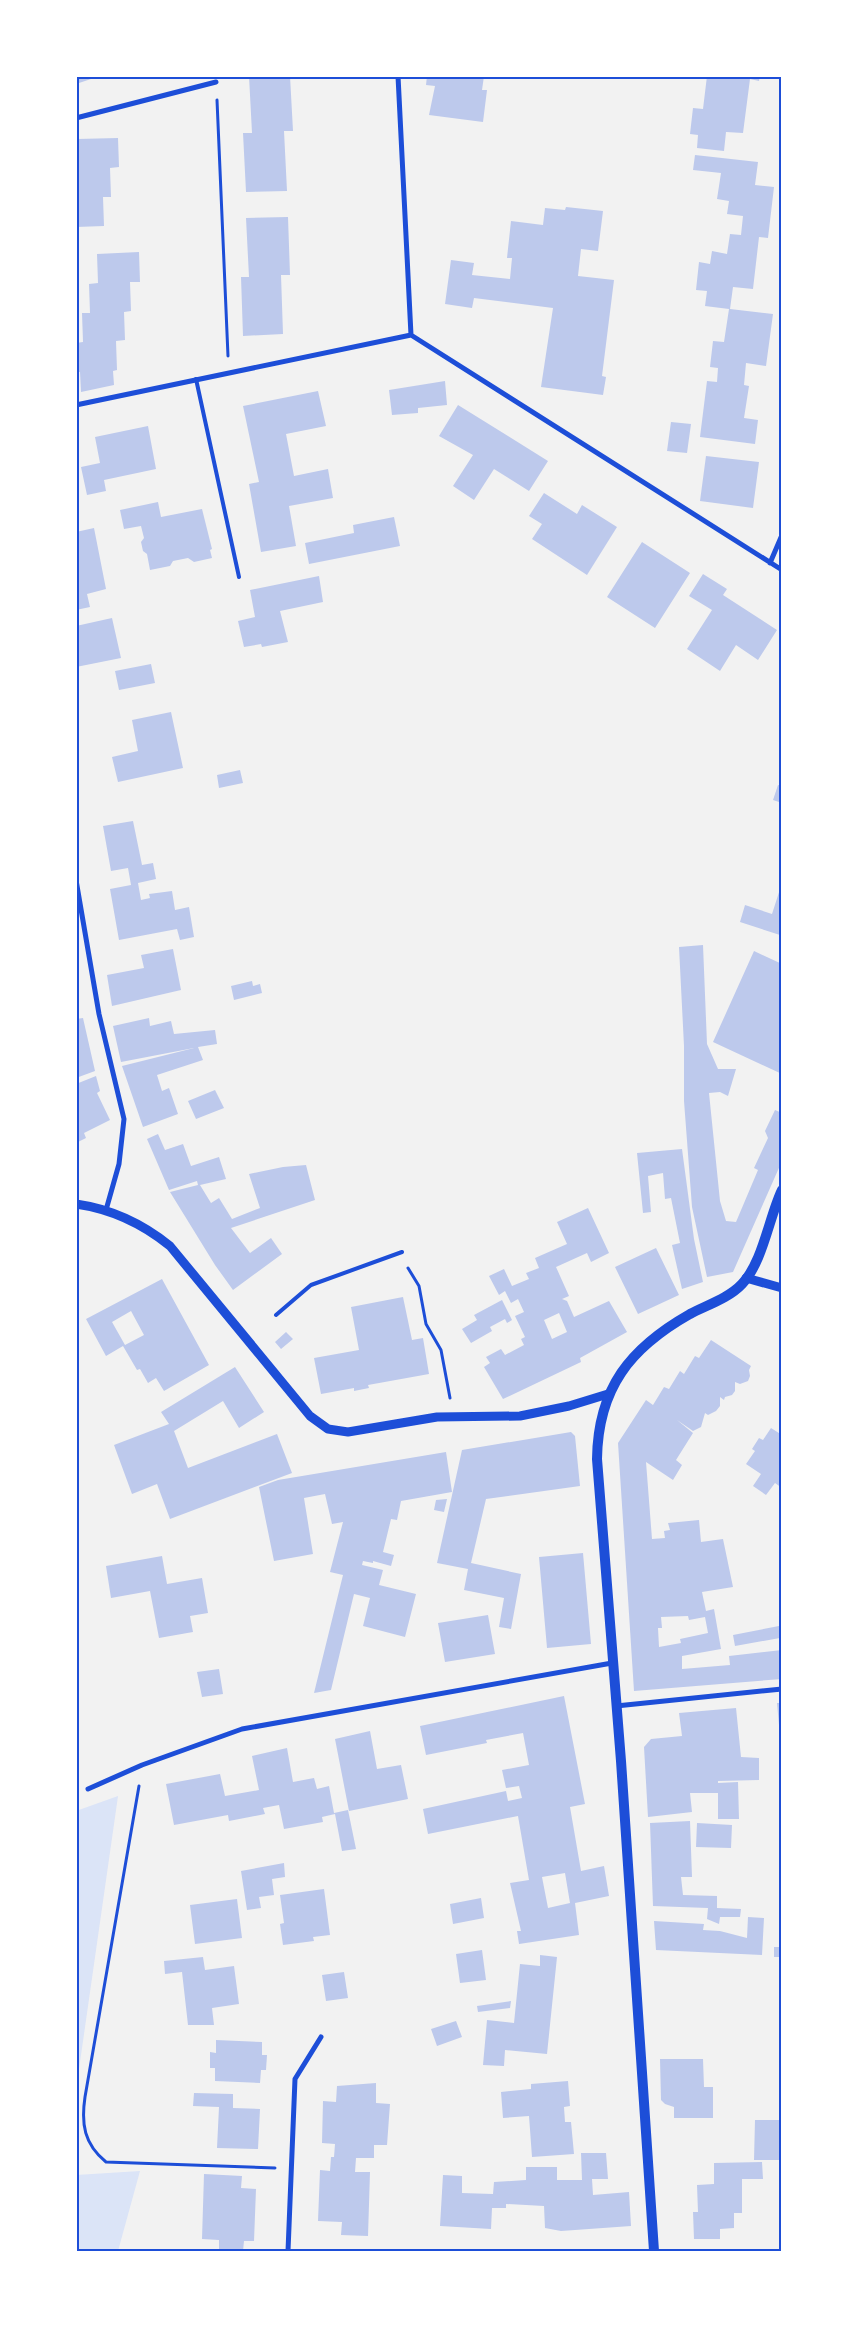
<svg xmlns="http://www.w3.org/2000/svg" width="858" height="2327" font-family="'Noto Sans',sans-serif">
  <rect width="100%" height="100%" fill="#f2f2f2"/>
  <path fill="#dbe4f7" d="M118,1796L76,2090V1811Z
    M140,2171L118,2251H76V2175Z"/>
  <path fill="#bdc9ec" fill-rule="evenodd" d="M76,76H91V79L76,84Z
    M249,76H290L293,131H284L287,191L246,192L243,133H252Z
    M427,76H484L482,90H487L483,122L429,115L435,86L426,85Z
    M707,76H760L759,81L750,79L743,133L726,132L724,151L697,148L698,135L690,134L693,108L703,109Z
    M118,138L119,167L110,168L111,197H103L104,226L76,227L77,139Z
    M695,155L758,162L755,185L774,187L768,238L759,237L753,289L733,287L730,309L773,314L766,366L746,363L744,385L749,386L744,418L758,420L755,444L700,437L707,381L717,382L718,368L710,367L713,341L724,342L729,309L705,306L707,291L696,290L699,262L710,264L712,251L727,254L730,234L741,235L743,216L727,214L729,201L717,199L721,173L693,170Z
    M566,207L603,211L598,251L581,249L578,276L614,280L602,376L606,377L603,395L541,387L553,308L474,298L472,308L445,304L451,260L474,263L472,275L510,279L512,258H507L511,221L543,225L545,208L565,210Z
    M288,217L290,275H281L283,334L243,336L241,277H249L246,218Z
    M139,252L140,282H130L131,311L124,312L125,340L116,341L117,370L113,371L114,385L81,392L80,372H76V343L83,342L82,313H90L89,284L98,283L97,254Z
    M445,381L447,405L418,408V413L392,415L389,390Z
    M318,391L326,426L286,434L294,476L328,469L333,498L289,506L296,546L261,552L249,484L259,482L243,406Z
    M458,405L548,461L529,491L494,469L474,500L453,486L473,455L439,436Z
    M671,422L691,424L687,453L667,451Z
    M148,426L156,469L104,480L106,491L87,495L81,467L100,463L95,437Z
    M706,456L759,462L753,508L700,501Z
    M544,493L577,514L582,505L617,527L587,575L532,539L542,524L529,516Z
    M158,502L161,517L202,509L212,549L210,550L212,558L194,562L188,558L173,561L170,566L150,570L147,554L143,551L141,542L144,538L141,526L124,529L120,510Z
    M394,517L400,546L309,564L305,543L354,533L353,525Z
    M94,528L106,589L87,594L90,607L76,610V532Z
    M642,542L690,573L655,628L607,597Z
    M703,574L727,589L723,595L777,630L758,660L736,645L720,671L687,649L712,610L689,596Z
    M319,576L323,602L280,611L288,642L262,647L261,644L244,647L238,621L255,617L250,590Z
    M112,618L121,658L76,667V626Z
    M151,664L155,683L119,690L115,671Z
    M171,712L183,768L118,782L112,757L138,751L132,720Z
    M240,770L243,783L219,788L217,775Z
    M778,785L782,786V803L773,800Z
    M133,821L142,865L153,863L156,879L138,883L141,900L150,898L149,894L172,891L175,910L189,907L194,937L180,940L177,929L119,940L110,889L131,885L128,868L111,871L103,826Z
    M781,886L780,935L740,922L745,905L772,914Z
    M703,945L707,1044L718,1069H736L728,1096L720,1092L709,1093L720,1201L726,1221L736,1222L758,1170L754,1168L768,1138L765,1131L775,1110L782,1113V1161L733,1272L707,1277L692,1207L684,1101V1046L679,947Z
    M173,949L181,990L112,1006L107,975L144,968L141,955Z
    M754,951L782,964V1074L713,1042Z
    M252,981L253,986L260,984L262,993L234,1000L231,986Z
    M83,1018L95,1071L76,1078V1019Z
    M149,1018L150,1026L171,1021L174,1034L215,1030L217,1044L198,1047L203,1060L157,1075L162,1091L169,1088L178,1114L143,1127L122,1066L194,1048L121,1062L113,1026Z
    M96,1076L100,1091L97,1093L110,1120L84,1133L86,1138L76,1143V1084Z
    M215,1090L224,1108L196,1119L188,1101Z
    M158,1134L165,1150L183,1144L191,1166L219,1157L226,1179L200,1185L211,1203L219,1198L232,1219L260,1208L249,1174L283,1167L306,1165L315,1200L231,1228L250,1253L271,1238L282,1254L233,1290L215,1265L170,1192L198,1185L197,1181L169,1190L147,1139Z
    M682,1149L694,1239L703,1282L682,1289L672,1245L680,1243L671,1198L665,1199L663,1173L648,1176L651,1212L643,1213L637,1153Z
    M588,1208L609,1253L591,1262L587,1253L556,1267L569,1296L562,1299L567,1301L574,1317L609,1301L627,1332L580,1358L581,1362L503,1399L484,1367L490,1363L486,1357L501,1349L505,1355L524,1345L521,1339L525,1337L515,1316L524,1312L518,1299L511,1303L505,1291L499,1295L489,1276L504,1269L512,1286L529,1279L526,1273L539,1268L535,1258L567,1244L557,1222ZM559,1313L567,1332L552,1339L544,1320Z
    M656,1248L679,1295L638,1314L615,1267Z
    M162,1279L209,1365L164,1391L156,1378L148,1383L140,1369L137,1370L123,1346L106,1356L86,1319ZM131,1311L144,1335L125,1345L112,1322Z
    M403,1297L412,1340L423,1338L429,1374L368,1385L369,1388L354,1391V1388L321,1394L314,1358L359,1350L351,1307Z
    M502,1300L512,1320L507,1323L505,1319L490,1327L492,1331L471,1343L462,1329L477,1320L474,1315Z
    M286,1332L293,1339L281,1349L275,1342Z
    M711,1340L751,1366L749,1370L750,1376L748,1381L740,1384L735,1382V1391L732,1395L725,1397L724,1400L720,1397V1406L716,1411L708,1415L705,1413L701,1427L693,1431L677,1420L693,1433L676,1460L682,1465L673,1480L646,1462L652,1539L665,1538L664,1531L670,1530L668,1523L699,1520L701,1542L723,1539L733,1587L702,1592L706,1611L714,1609L721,1649L682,1656V1669L730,1665L729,1656L782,1650V1679L634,1691L618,1443L646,1400L653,1405L664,1387L669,1389L680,1371L684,1374L695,1356L699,1358ZM688,1616L689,1620L705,1617L708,1633L680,1639L681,1643L659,1647L658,1628H662L661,1617Z
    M235,1367L264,1412L239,1428L223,1401L174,1431L188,1468L277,1434L292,1473L170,1519L157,1484L132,1494L114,1445L169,1424L161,1412Z
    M771,1428L782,1435V1488L775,1483L766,1495L753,1486L761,1474L746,1464L755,1451L752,1449L759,1438L763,1440Z
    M571,1432L575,1436L580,1486L486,1499L471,1563L521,1574L511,1629L499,1627L504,1598L464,1590L468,1569L437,1563L462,1450Z
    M446,1452L452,1492L401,1501L397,1520L391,1519L383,1552L394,1555L391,1566L373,1561V1563L363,1561L362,1565L383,1570L379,1585L416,1594L405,1637L363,1626L370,1598L354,1594L331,1690L314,1693L343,1575L330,1572L343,1522L332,1524L325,1494L304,1498L313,1554L274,1561L259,1487L278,1480Z
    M447,1499L444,1512L434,1510L436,1500Z
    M583,1553L591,1644L547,1648L539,1557Z
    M162,1556L167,1584L202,1578L208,1613L190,1616L193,1632L159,1638L150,1591L111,1598L106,1566Z
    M488,1615L495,1654L445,1662L438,1623Z
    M779,1626L780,1638L735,1646L733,1635Z
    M219,1669L223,1694L202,1697L197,1672Z
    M564,1696L585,1804L570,1807L581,1871L604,1866L609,1896L575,1903L579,1935L519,1944L517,1931H521L510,1883L529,1880L518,1816L428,1834L423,1809L506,1791L508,1801L522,1798L519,1786L506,1788L502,1770L529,1765L523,1733L486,1740L487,1743L426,1755L420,1726ZM565,1873L570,1903L548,1908L542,1877Z
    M777,1703H782V1736H780Z
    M736,1708L741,1757L759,1758V1780L718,1781V1783L738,1782L739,1819H718V1793H690L692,1812L648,1817L644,1747L651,1739L682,1736L679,1713Z
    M370,1731L377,1769L401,1765L408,1799L349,1811L335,1739Z
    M287,1748L293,1782L314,1778L317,1789L329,1786L334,1813L348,1810L356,1849L342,1851L335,1814L322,1817L323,1822L284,1829L279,1805L263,1808L265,1814L229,1821L228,1815L174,1825L166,1784L220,1774L225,1796L259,1790L252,1756Z
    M690,1821L692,1877H681L683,1895L717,1896V1908L741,1909L740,1917H720L719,1924L707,1919L708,1908L653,1906L650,1823Z
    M697,1823L732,1825L731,1848L696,1847Z
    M284,1863L285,1877L272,1879L274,1895L259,1897L261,1908L247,1910L241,1871Z
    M324,1889L330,1935L313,1937L314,1941L283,1945L280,1924L284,1923L280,1895Z
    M481,1898L484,1918L453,1924L450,1904Z
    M237,1899L242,1938L195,1944L190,1905Z
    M748,1917L764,1918L762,1955L656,1950L654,1921L704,1924L703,1930L720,1931L747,1938Z
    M774,1947H782V1957H774Z
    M482,1950L486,1980L460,1983L456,1954Z
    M540,1955L557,1957L547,2054L505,2050L504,2066L483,2065L487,2020L514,2023L520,1964L540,1966Z
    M203,1957L205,1970L234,1966L239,2004L212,2008L214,2025H188L182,1972L165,1974L164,1961Z
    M344,1972L348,1998L326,2001L322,1975Z
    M511,2001L510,2008L478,2012L477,2006Z
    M456,2021L462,2037L437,2046L431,2029Z
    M216,2040L262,2042V2055H267L266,2070H261L260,2083L215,2081V2068H210V2052L216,2053Z
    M660,2059H703L704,2087H713V2118H674V2107L665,2104L661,2100Z
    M568,2081L570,2106L564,2107L565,2122H571L574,2154L532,2157L529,2116L503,2118L501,2092L531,2089V2084Z
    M376,2083V2103L390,2104L387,2145H374V2158H356L355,2172H370L368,2236L341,2235L342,2222L318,2221L320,2170L330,2171L331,2157H334L335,2144L322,2143L323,2101L336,2102L337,2086Z
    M194,2093L233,2094V2108L260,2109L258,2149L217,2148L219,2107L193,2106Z
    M755,2120H781V2160H754Z
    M581,2153H606L608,2179H592L593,2195L629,2192L631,2226L561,2231L545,2228L544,2206L506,2204V2208H492L491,2229L440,2226L443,2175L462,2176V2193L493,2194L494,2182L526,2180V2167H557V2180H582Z
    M762,2162L763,2179H742V2213H734V2228L720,2229V2239H694L693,2212H698L697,2185L714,2184V2163Z
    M204,2174L242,2176L241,2188L256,2189L254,2241H244L243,2251H219V2240L202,2239Z"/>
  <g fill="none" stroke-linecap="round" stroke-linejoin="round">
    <path stroke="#1d4ed8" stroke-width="3" d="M217,100L228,356
      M408,1268L419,1286L426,1324L441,1350L450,1398
      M139,1786L85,2097C81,2124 84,2144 106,2162L275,2168"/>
    <path stroke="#1d4ed8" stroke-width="4" d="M196,379L239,577
      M276,1315L311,1285L402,1252"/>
    <path stroke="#1d4ed8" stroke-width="5" d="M398,76L411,335
      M76,118L216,82
      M76,405L411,335L782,570
      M770,563L782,535
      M76,880L99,1014L124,1119L119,1164L106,1210
      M616,1706L782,1689
      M88,1789L142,1765L242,1729L612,1663
      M288,2251L295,2079L321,2037"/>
    <path stroke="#1d4ed8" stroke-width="9" d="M76,1204C111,1209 143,1224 170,1246L310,1416L328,1429L348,1432L437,1417L520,1416L569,1406L608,1394
      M746,1278L782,1288"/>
    <path stroke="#1d4ed8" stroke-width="10" d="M654,2251L621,1761L597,1459C598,1388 630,1348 690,1314C707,1305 729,1298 742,1284C763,1262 769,1217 782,1190"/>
  </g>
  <rect width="858" height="2327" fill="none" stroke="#ffffff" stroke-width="155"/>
  <rect x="78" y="78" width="702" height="2172" fill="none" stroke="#1d4ed8" stroke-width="2"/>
</svg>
